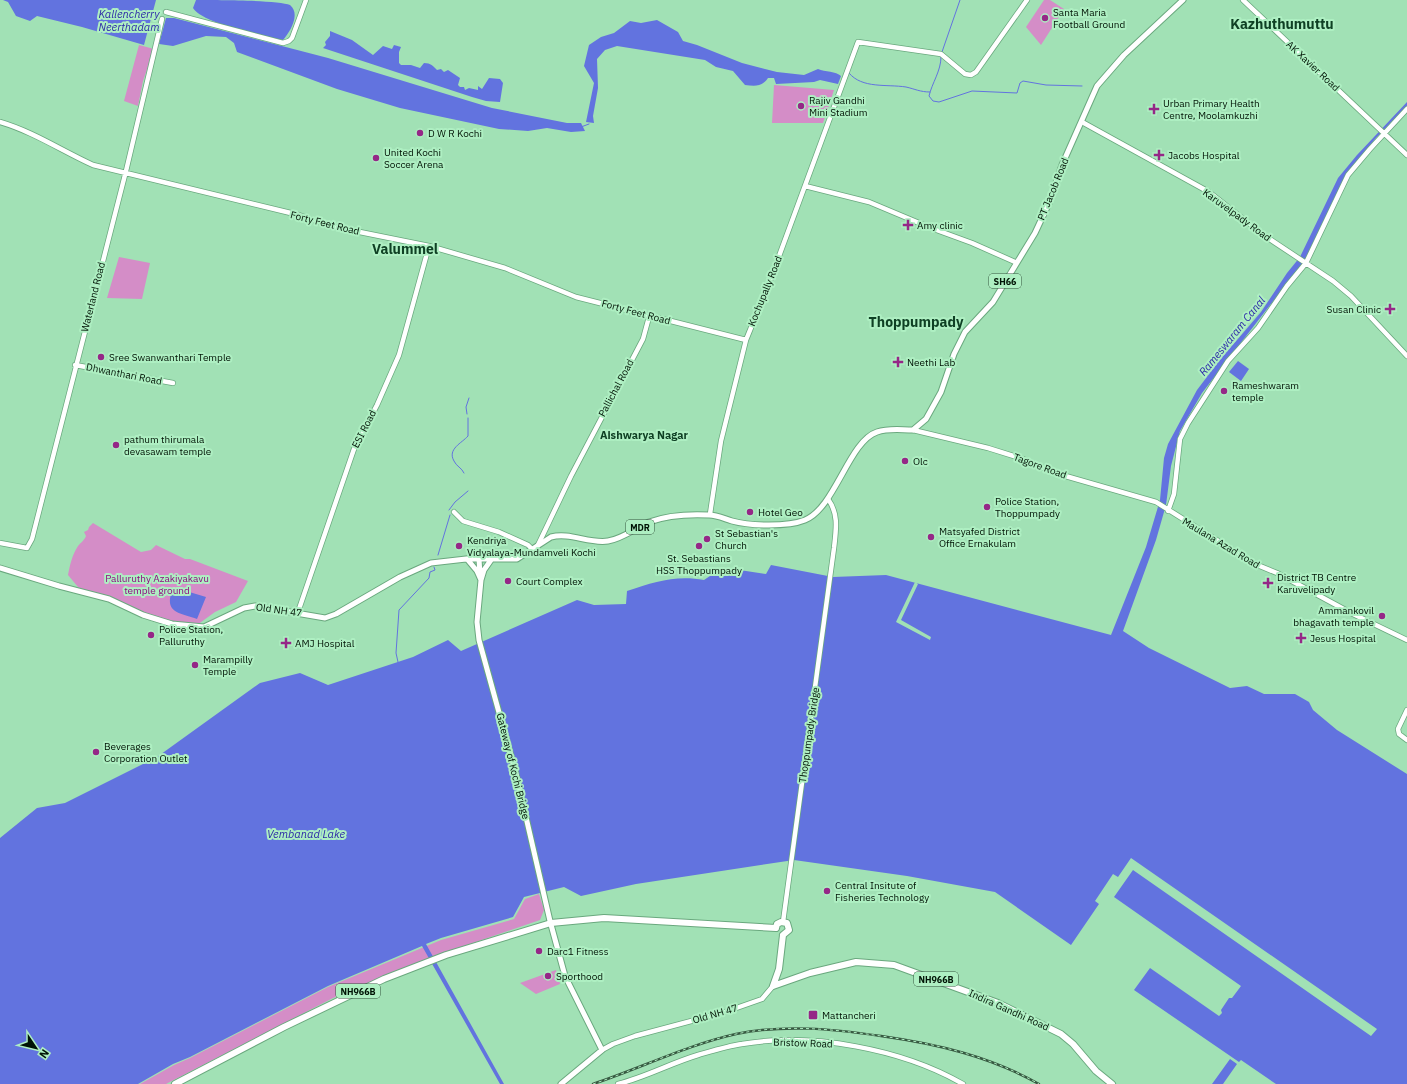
<svg xmlns="http://www.w3.org/2000/svg" width="1407" height="1084" font-family="'IBM Plex Sans',sans-serif">
  <rect width="100%" height="100%" fill="#a1e1b5"/>
  <path fill="#d48dc7" d="M1044,0H1050L1064,9L1041,45L1026,27Z
    M139,45L154,49L143,81L138,106L124,101Z
    M774,85L834,90L823,123H772Z
    M119,257L150,263L142,299L107,298Z
    M93,523L141,552L151,550L156,545L185,559H190L248,581L236,602L215,612L197,625L143,616L78,587L68,575C70,565 72,555 78,546C81,542 84,541 86,536L84,532L88,530L89,527Z
    M539,894L544,910L540,920L432,957L333,998L166,1084H140L174,1065L190,1058L328,987L441,940L514,919L525,899Z
    M556,970L560,984L536,994L520,983Z"/>
  <path fill="#6273df" d="M3,0H156L144,45L82,27L37,16L30,21L16,16L8,2Z
    M196,0C214,0 279,0 290,5C301,14 290,32 283,40L278,39C260,35 202,23 193,8Z
    M166,18H174L328,58L492,108L567,123H581L585,131L571,132L547,128L528,131L499,129L400,108L337,89L237,52L234,43L226,37L206,36L173,46L159,44Z
    M657,20L678,32L683,41L697,45L742,63L777,72L804,75L818,69C825,72 836,71 841,76L838,84L820,80L814,82L776,84L774,78H768C762,87 755,86 745,85L733,71L716,67L705,60L617,46L605,50L597,59L598,88L593,116L594,123L586,122L594,83L584,66L589,45L601,37L614,33L630,21L641,23Z
    M330,31L352,40L373,55L383,46L392,49L394,45L401,47L399,52V63L401,65H411L420,68L424,63C431,63 433,66 437,70L441,69L444,72L448,70L460,78L458,85L460,87H464L465,90L469,88L478,90V86L482,89L489,78L500,79L503,83L500,102L486,101L472,97L323,48L326,45L325,42L330,36Z
    M1407,102V106L1376,138L1346,174L1305,260L1202,393L1180,431L1171,466L1166,505L1156,540L1123,631L1149,648L1230,688L1247,686L1264,694H1295L1309,702L1313,710L1337,730L1407,774V1084H1276L1241,1060L1239,1062L1134,990L1150,968L1219,1016L1222,1013L1221,1010L1229,998H1232L1241,986L1114,897L1133,870L1371,1036L1377,1029L1131,858L1118,877L1113,874L1095,901L1099,904L1071,945L995,892L907,876L794,860L636,884L581,896L564,887L524,897L513,917L441,938L426,944L504,1084H500L422,946L328,986L190,1057L173,1064L138,1084H0V838L37,808L65,803L157,757L260,683L300,673L328,685L413,657L448,640L461,651L577,600L594,605L626,604L627,591C655,582 675,575 704,580L710,576H727L733,569L766,574L771,565L833,577L886,575L1111,635L1146,547L1160,500L1164,458L1168,444L1197,390L1219,361L1261,312L1287,273L1300,257L1338,178L1357,155Z
    M1238,361L1249,369L1241,381L1229,372Z
    M176,588L206,597L197,619C180,613 164,613 172,591Z
    M1230,1059L1237,1064L1223,1084H1212Z"/>
  <path fill="#a1e1b5" d="M915,582L918,584L901,620L931,637L930,640L896,622Z"/>
  <g fill="none" stroke-linecap="round" stroke-linejoin="round">
    <path stroke="#6273df" stroke-width="1" d="M942,52L960,0
      M941,57C941,71 932,83 929,96L933,101L939,102L972,91L1017,93L1020,83L1023,81L1046,85L1082,86
      M849,73C862,89 887,84 906,87C915,89 920,92 930,92
      M581,127L589,124
      M467,414L466,407L469,398
      M464,473C462,468 456,466 454,461C447,449 462,443 468,436V418
      M449,510L455,502L468,491
      M438,555L450,515
      M398,662L396,653L399,610L429,578L430,572L435,570L434,567"/>
    <g stroke="#6aa87e" stroke-width="6">
      <path id="secondary" d="M1243,0L1407,155
        M166,12L283,43L289,41L292,38L306,0
        M0,122C34,132 62,151 93,165L299,215L330,226L429,246L505,268L576,297L746,340
        M1082,122L1209,192L1265,236L1333,281L1351,296L1407,356
        M805,186L869,202L931,228L972,243L1015,262
        M75,365L173,383
        M913,430L988,448L1023,459L1055,473L1156,502L1255,564L1277,573L1353,614L1407,640
        M1168,511L1174,494L1180,439L1188,423L1228,361L1258,328L1287,286L1306,263L1348,175L1370,149L1407,109
        M454,512L463,521L499,532L528,545L532,549
        M710,514L721,441L746,340L768,286L858,42L941,54L965,74L971,75L976,72L1027,0
        M0,543L27,548L32,539L126,171L162,19
        M538,545L571,476L643,339L649,317
        M298,612L354,449L377,405L399,355L429,246
        M1407,710L1398,729L1399,734L1407,740
        M783,922L834,548C836,530 839,514 828,499
        M602,1050L613,1044L635,1036L725,1012L762,999L773,986
        M618,1084C646,1077 671,1063 698,1055C712,1051 728,1046 742,1044C812,1032 902,1049 963,1084"/>
    </g>
    <g stroke="#6aa87e" stroke-width="7">
      <path id="primary" d="M467,559L477,571L481,580L477,622L479,640L516,774L550,921L565,976L602,1050L561,1084
        M479,559L480,575
        M0,568L59,586L109,599L143,615L172,624L204,627L244,608L255,606L325,618L336,614L400,577L431,563L466,559H517L551,537C570,532 589,544 608,541C622,539 636,528 649,522C668,515 689,514 709,515C717,515 725,519 732,521C750,526 788,527 805,520C835,508 849,441 877,432C889,428 900,430 913,430L926,419L941,392L954,354L965,332L993,302L1035,233L1049,203L1062,165L1097,86L1124,55L1183,0
        M481,580L484,570L491,560"/>
    </g>
    <g stroke="#6aa87e" stroke-width="8">
      <path id="highway" d="M776,928L777,924L781,922L787,923L789,930L783,935
        M773,986L810,973L856,962L894,965L998,1003L1061,1034L1073,1044L1096,1071L1112,1084
        M773,986L779,969L783,935
        M175,1084L284,1027L384,979L446,955L551,923L604,918L776,928"/>
    </g>
    <use href="#secondary" stroke="#fff" stroke-width="4.5"/>
    <use href="#primary" stroke="#fff" stroke-width="5"/>
    <use href="#highway" stroke="#fff" stroke-width="6"/>
    <g stroke="#375941" stroke-width="2.5">
      <path id="rail" d="M593,1084C641,1068 687,1045 736,1034C785,1024 832,1029 881,1036C937,1044 989,1056 1039,1084"/>
    </g>
    <use href="#rail" stroke="#aeefc2" stroke-width="1" stroke-dasharray="3" stroke-linecap="butt"/>
  </g>
  <g fill="#952787" stroke="#aeefc2" stroke-width="1.5">
    <circle cx="1045" cy="18" r="4"/>
    <circle cx="801" cy="106" r="4"/>
    <path d="M1152 103h4v4h4v4h-4v4h-4v-4h-4v-4h4z"/>
    <circle cx="420" cy="133" r="4"/>
    <path d="M1157 149h4v4h4v4h-4v4h-4v-4h-4v-4h4z"/>
    <circle cx="376" cy="158" r="4"/>
    <path d="M906 219h4v4h4v4h-4v4h-4v-4h-4v-4h4z"/>
    <path d="M1388 303h4v4h4v4h-4v4h-4v-4h-4v-4h4z"/>
    <circle cx="101" cy="357" r="4"/>
    <path d="M896 356h4v4h4v4h-4v4h-4v-4h-4v-4h4z"/>
    <circle cx="1224" cy="391" r="4"/>
    <circle cx="116" cy="445" r="4"/>
    <circle cx="905" cy="461" r="4"/>
    <circle cx="987" cy="507" r="4"/>
    <circle cx="750" cy="512" r="4"/>
    <circle cx="931" cy="537" r="4"/>
    <circle cx="707" cy="539" r="4"/>
    <circle cx="459" cy="546" r="4"/>
    <circle cx="699" cy="546" r="4"/>
    <circle cx="508" cy="581" r="4"/>
    <path d="M1266 577h4v4h4v4h-4v4h-4v-4h-4v-4h4z"/>
    <circle cx="1382" cy="616" r="4"/>
    <circle cx="151" cy="635" r="4"/>
    <path d="M1299 632h4v4h4v4h-4v4h-4v-4h-4v-4h4z"/>
    <path d="M284 637h4v4h4v4h-4v4h-4v-4h-4v-4h4z"/>
    <circle cx="195" cy="665" r="4"/>
    <circle cx="96" cy="752" r="4"/>
    <circle cx="827" cy="891" r="4"/>
    <circle cx="539" cy="951" r="4"/>
    <circle cx="548" cy="976" r="4"/>
    <rect x="808" y="1010" width="10" height="10" rx="2"/>
  </g>
  <g text-anchor="middle" dominant-baseline="central" stroke-width="4" stroke-linejoin="round" paint-order="stroke">
    <g fill="#aeefc2" stroke="#34553e" stroke-width="1">
      <rect x="989" y="274" width="32" height="14" rx="3"/>
      <rect x="626" y="520" width="28" height="14" rx="3"/>
      <rect x="914" y="972" width="44" height="14" rx="3"/>
      <rect x="336" y="984" width="44" height="14" rx="3"/>
    </g>
    <g font-size="9" font-weight="bold" fill="#001305">
      <text x="1005" y="281">SH66</text>
      <text x="640" y="527">MDR</text>
      <text x="936" y="979">NH966B</text>
      <text x="358" y="991">NH966B</text>
    </g>
    <g font-size="10" fill="#001305" stroke="#aeefc2" text-anchor="start">
      <text x="1053" y="12">Santa Maria<tspan x="1053" dy="12">Football Ground</tspan></text>
      <text x="809" y="100">Rajiv Gandhi<tspan x="809" dy="12">Mini Stadium</tspan></text>
      <text x="1163" y="103">Urban Primary Health<tspan x="1163" dy="12">Centre, Moolamkuzhi</tspan></text>
      <text x="428" y="133">D W R Kochi</text>
      <text x="384" y="152">United Kochi<tspan x="384" dy="12">Soccer Arena</tspan></text>
      <text x="1168" y="155">Jacobs Hospital</text>
      <text x="917" y="225">Amy clinic</text>
      <text x="1381" y="309" text-anchor="end">Susan Clinic</text>
      <text x="109" y="357">Sree Swanwanthari Temple</text>
      <text x="907" y="362">Neethi Lab</text>
      <text x="1232" y="385">Rameshwaram<tspan x="1232" dy="12">temple</tspan></text>
      <text x="124" y="439">pathum thirumala<tspan x="124" dy="12">devasawam temple</tspan></text>
      <text x="913" y="461">Olc</text>
      <text x="995" y="501">Police Station,<tspan x="995" dy="12">Thoppumpady</tspan></text>
      <text x="758" y="512">Hotel Geo</text>
      <text x="939" y="531">Matsyafed District<tspan x="939" dy="12">Office Ernakulam</tspan></text>
      <text x="715" y="533">St Sebastian's<tspan x="715" dy="12">Church</tspan></text>
      <text x="467" y="540">Kendriya<tspan x="467" dy="12">Vidyalaya-Mundamveli Kochi</tspan></text>
      <text x="699" y="558" text-anchor="middle">St. Sebastians<tspan x="699" dy="12">HSS Thoppumpady</tspan></text>
      <text x="1277" y="577">District TB Centre<tspan x="1277" dy="12">Karuvelipady</tspan></text>
      <text x="516" y="581">Court Complex</text>
      <text x="1374" y="610" text-anchor="end">Ammankovil<tspan x="1374" dy="12">bhagavath temple</tspan></text>
      <text x="159" y="629">Police Station,<tspan x="159" dy="12">Palluruthy</tspan></text>
      <text x="1310" y="638">Jesus Hospital</text>
      <text x="295" y="643">AMJ Hospital</text>
      <text x="203" y="659">Marampilly<tspan x="203" dy="12">Temple</tspan></text>
      <text x="104" y="746">Beverages<tspan x="104" dy="12">Corporation Outlet</tspan></text>
      <text x="835" y="885">Central Insitute of<tspan x="835" dy="12">Fisheries Technology</tspan></text>
      <text x="547" y="951">Darc1 Fitness</text>
      <text x="556" y="976">Sporthood</text>
      <text x="822" y="1015">Mattancheri</text>
    </g>
    <g font-size="10" fill="#001305" stroke="#aeefc2">
      <text transform="translate(1313 66) rotate(43)">AK Xavier Road</text>
      <text transform="translate(1053 189) rotate(-68)">PT Jacob Road</text>
      <text transform="translate(1237 215) rotate(36)">Karuvelpady Road</text>
      <text transform="translate(325 223) rotate(14)">Forty Feet Road</text>
      <text transform="translate(765 291) rotate(-68)">Kochupally Road</text>
      <text transform="translate(93 297) rotate(-76)">Waterland Road</text>
      <text transform="translate(636 312) rotate(15)">Forty Feet Road</text>
      <text transform="translate(124 374) rotate(11)">Dhwanthari Road</text>
      <text transform="translate(616 388) rotate(-62)">Pallichal Road</text>
      <text transform="translate(364 429) rotate(-63)">ESI Road</text>
      <text transform="translate(1040 466) rotate(20)">Tagore Road</text>
      <text transform="translate(1221 543) rotate(31)">Maulana Azad Road</text>
      <text transform="translate(279 610) rotate(8)">Old NH 47</text>
      <text transform="translate(809 735) rotate(-82)">Thoppumpady Bridge</text>
      <text transform="translate(513 766) rotate(76)">Gateway of Kochi Bridge</text>
      <text transform="translate(1009 1010) rotate(24)">Indira Gandhi Road</text>
      <text transform="translate(715 1014) rotate(-16)">Old NH 47</text>
      <text transform="translate(803 1043) rotate(2)">Bristow Road</text>
    </g>
    <g font-size="10" fill="#8d097f" stroke="#aeefc2">
      <text x="157" y="578">Palluruthy Azakiyakavu<tspan x="157" dy="12">temple ground</tspan></text>
    </g>
    <g font-size="11" font-style="italic" fill="#2d29a8" stroke="#aeefc2">
      <text x="129" y="14">Kallencherry<tspan x="129" dy="13">Neerthadam</tspan></text>
      <text transform="translate(1232 336) rotate(-51)">Rameswaram Canal</text>
      <text x="306" y="834">Vembanad Lake</text>
    </g>
    <g font-size="11" font-weight="bold" fill="#0f4024" stroke="#aeefc2">
      <text x="644" y="435">Aishwarya Nagar</text>
    </g>
    <g font-size="14" font-weight="bold" fill="#0f4024" stroke="#aeefc2">
      <text x="1282" y="24">Kazhuthumuttu</text>
      <text x="405" y="249">Valummel</text>
      <text x="916" y="322">Thoppumpady</text>
    </g>
  </g>
  <g transform="translate(36 1048) rotate(125)" stroke="#aeefc2" stroke-width="3" paint-order="stroke">
  <path d="M0-3L7 15L0 10L-7 15Z" fill="#001305"/>
  <text y="-6" font-size="11" font-weight="bold" text-anchor="middle" fill="#001305">N</text>
  </g>
</svg>
